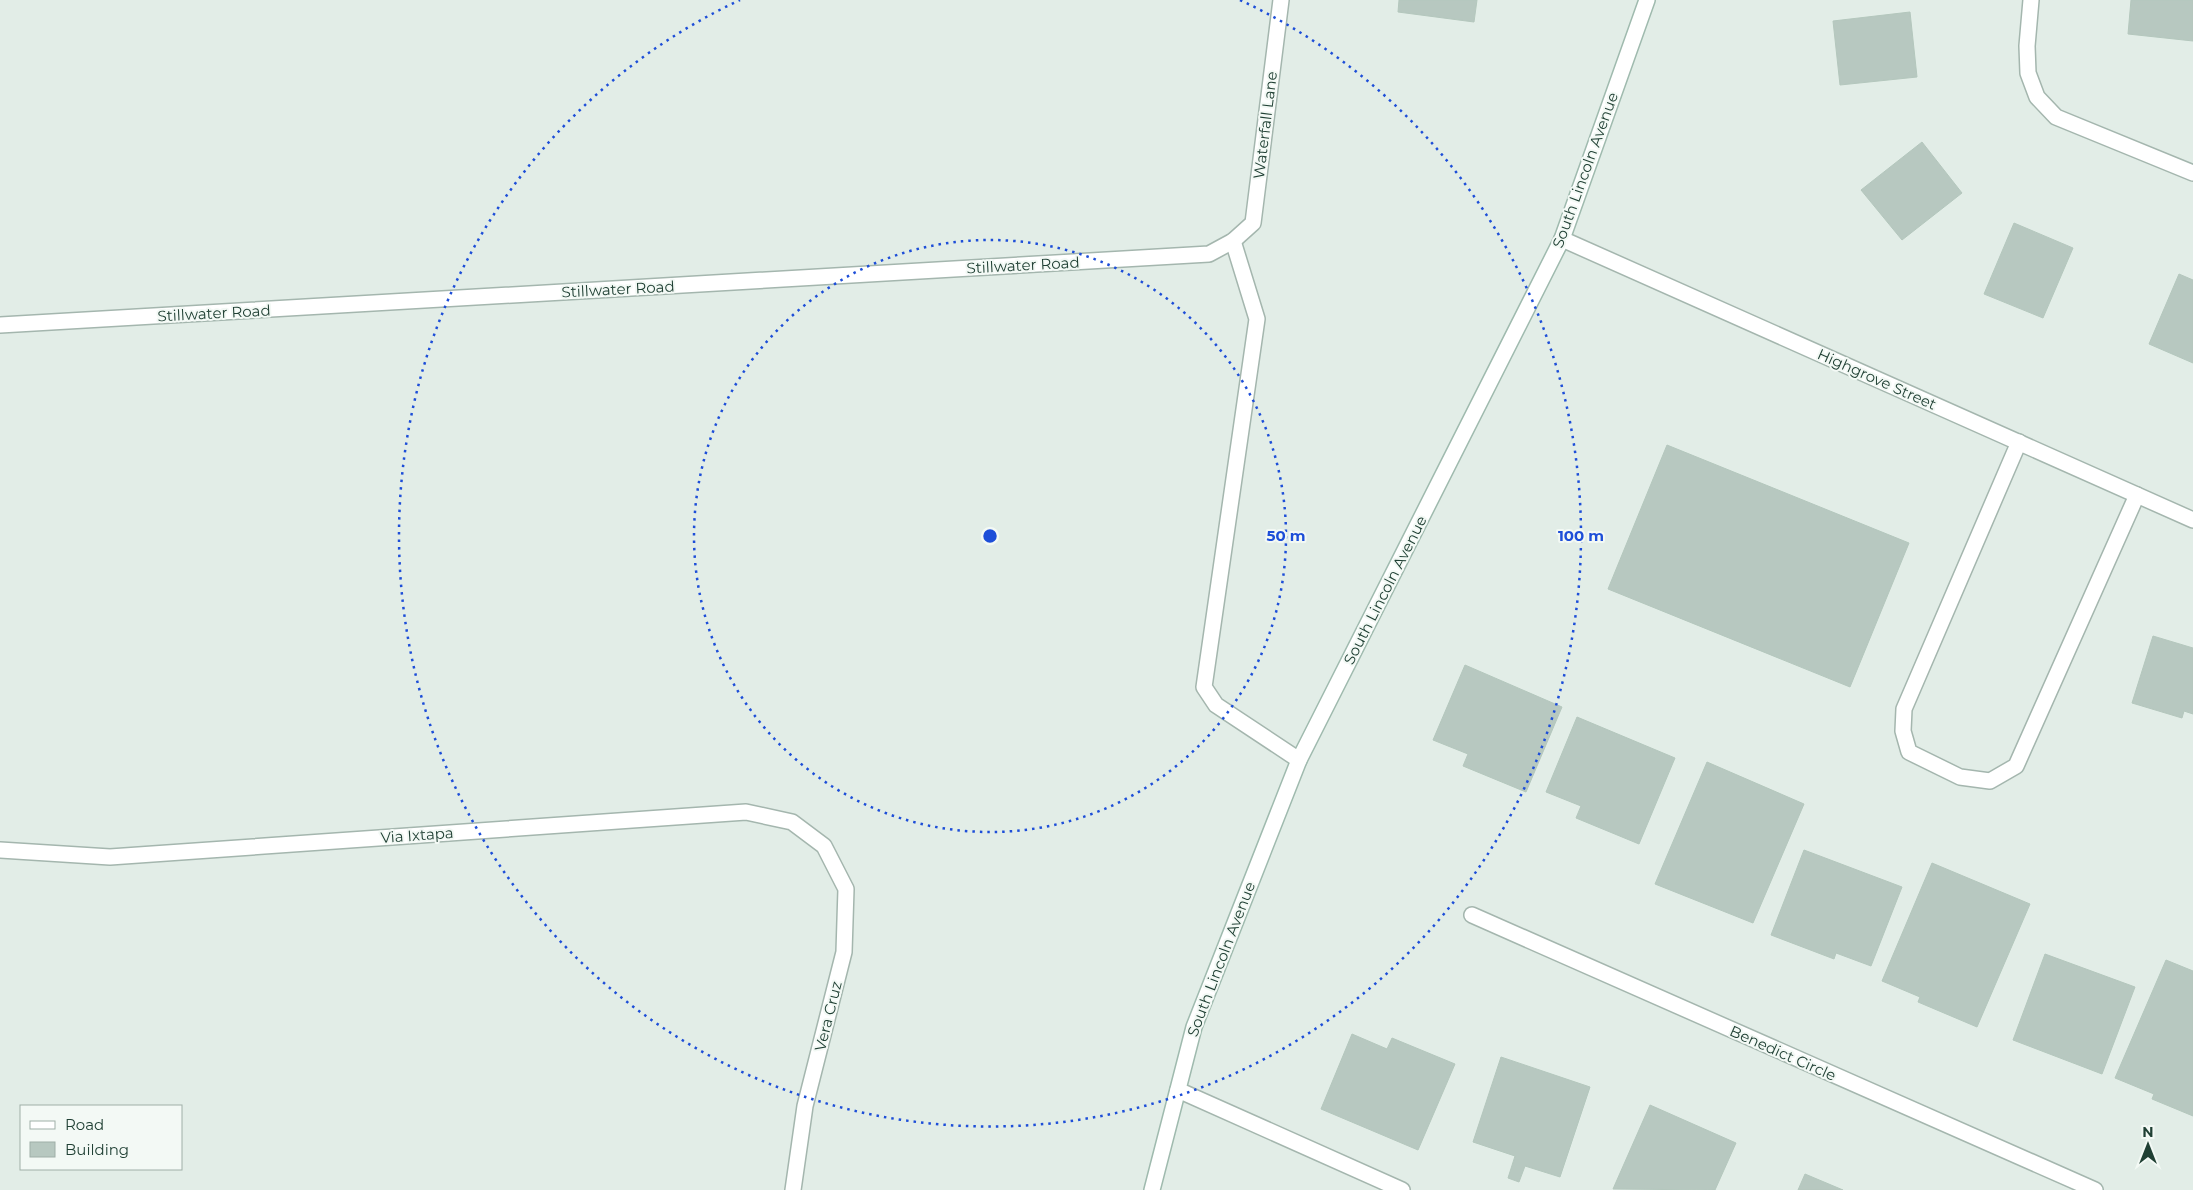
<svg xmlns="http://www.w3.org/2000/svg" width="2193" height="1190" font-family="Montserrat,sans-serif">
  <rect width="100%" height="100%" fill="#e2ede7"/>
  <path fill="#b7c8c0" stroke="#b4c7bd" d="M1399,0H1477L1474,22L1398,12Z
    M2131,0H2193V41L2128,34Z
    M1910,12L1917,77L1840,85L1833,21Z
    M1922,142L1962,193L1902,240L1861,190Z
    M2014,223L2073,248L2043,318L1984,294Z
    M2179,274L2193,280V363L2149,344Z
    M1667,445L1909,543L1850,687L1608,589Z
    M2153,636L2193,648V714L2184,711L2182,718L2132,703Z
    M1465,665L1562,707L1526,792L1463,766L1468,754L1433,740Z
    M1577,717L1675,758L1639,844L1576,818L1581,806L1546,792Z
    M1707,762L1804,804L1753,923L1655,884Z
    M1804,850L1902,887L1871,966L1836,953L1834,959L1771,935Z
    M1932,863L2030,904L1977,1027L1918,1002L1920,997L1882,981Z
    M2045,954L2135,987L2102,1074L2013,1040Z
    M2166,960L2193,971V1116L2152,1099L2154,1094L2115,1078Z
    M1352,1034L1387,1049L1392,1038L1455,1064L1418,1150L1321,1109Z
    M1501,1057L1590,1087L1560,1177L1525,1166L1519,1182L1508,1178L1515,1156L1473,1142Z
    M1650,1105L1736,1143L1715,1190L1613,1189Z
    M1805,1174L1843,1190H1798Z"/>
  <g fill="none" stroke-linecap="round" stroke-linejoin="round">
    <g stroke="#a4b6ae" stroke-width="18">
      <path id="service" d="M1233,241L1257,319L1204,687L1216,705L1299,760
        M2019,442L1904,709L1903,731L1909,752L1960,777L1990,781L2016,766L2137,495
        M1178,1090L1402,1190"/>
    </g>
    <g stroke="#a4b6ae" stroke-width="18">
      <path id="minor" d="M2031,0L2027,46L2028,73L2037,97L2056,117L2193,173
        M0,325L1209,254L1233,241L1253,223L1281,0
        M0,850L110,857L746,812L792,822L824,846L846,889L844,952L805,1106L793,1190
        M1472,915L2095,1190"/>
    </g>
    <g stroke="#a4b6ae" stroke-width="18">
      <path id="tertiary" d="M1562,239L2193,520"/>
    </g>
    <g stroke="#9fbaae" stroke-width="18">
      <path id="secondary" d="M1152,1190L1194,1027L1299,760L1562,239L1647,0"/>
    </g>
    <use href="#service" stroke="#fff" stroke-width="15"/>
    <use href="#minor" stroke="#fff" stroke-width="15"/>
    <use href="#tertiary" stroke="#fff" stroke-width="15"/>
    <use href="#secondary" stroke="#fff" stroke-width="15"/>
  </g>
  <g fill="none" stroke="#1d4ed8" stroke-width="2.5" stroke-dasharray="2.5 5">
    <circle cx="990" cy="536" r="296"/>
    <path d="M1240 0A591 591 0 1 1 740 0"/>
  </g>
  <g text-anchor="middle" dominant-baseline="central" stroke-width="4" stroke-linejoin="round" paint-order="stroke">
    <g font-size="15" fill="#204034" stroke="#f3f9f5">
      <text transform="translate(1265 125) rotate(-83)">Waterfall Lane</text>
      <text transform="translate(1585 170) rotate(-70)">South Lincoln Avenue</text>
      <text transform="translate(1023 265) rotate(-3)">Stillwater Road</text>
      <text transform="translate(618 289) rotate(-3)">Stillwater Road</text>
      <text transform="translate(214 313) rotate(-3)">Stillwater Road</text>
      <text transform="translate(1877 379) rotate(24)">Highgrove Street</text>
      <text transform="translate(1385 590) rotate(-63)">South Lincoln Avenue</text>
      <text transform="translate(417 835) rotate(-4)">Via Ixtapa</text>
      <text transform="translate(1221 959) rotate(-69)">South Lincoln Avenue</text>
      <text transform="translate(828 1016) rotate(-76)">Vera Cruz</text>
      <text transform="translate(1783 1053) rotate(24)">Benedict Circle</text>
    </g>
  </g>
  <circle cx="990" cy="536" r="8" fill="#1d4ed8" stroke="#f3f9f5" stroke-width="2.5"/>
  <g font-size="15" text-anchor="middle" font-weight="bold" fill="#1d4ed8" stroke="#f3f9f5" stroke-width="4" stroke-linejoin="round" paint-order="stroke">
    <text x="1286" y="541">50 m</text>
    <text x="1581" y="541">100 m</text>
  </g>
  <rect x="20" y="1105" width="162" height="65" fill="#f3f9f5" stroke="#9fafa8"/>
  <rect x="30" y="1121" width="25" height="8" fill="#ffffff" stroke="#9fafa8"/>
  <text x="65" y="1130" font-size="15" fill="#204034">Road</text>
  <rect x="30" y="1142" width="25" height="15" fill="#b7c8c0" stroke="#9fafa8"/>
  <text x="65" y="1155" font-size="15" fill="#204034">Building</text>
  <g transform="translate(2148 1145)" stroke="#f3f9f5" stroke-width="4" paint-order="stroke">
  <path d="M0-4L9 19L0 12L-9 19Z" fill="#204034"/>
  <text y="-8" font-size="14" font-weight="bold" text-anchor="middle" fill="#204034">N</text>
  </g>
</svg>
